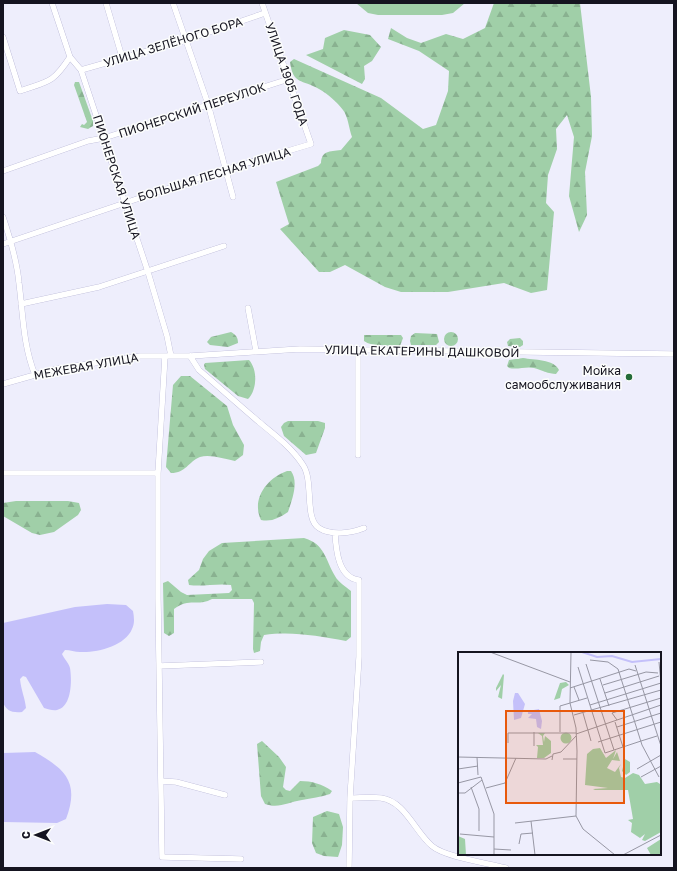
<svg xmlns="http://www.w3.org/2000/svg" width="677" height="871" font-family="'Golos Text',sans-serif">
  <defs>
    <pattern id="forest-firs" width="22" height="20" patternUnits="userSpaceOnUse"><rect width="22" height="20" fill="#a0cfa8"/><path d="M5 1l3.5 6h-7zM16 11l3.5 6h-7z" fill="#89b190"/></pattern>
  </defs>
  <rect width="100%" height="100%" fill="#eeeefc"/>
  <path fill="url(#forest-firs)" d="M494,3H580L591,97L592,136L585,172L587,215L579,232L569,196L574,137L567,115L556,129L557,149L548,175L546,203L554,212L547,290L531,293L504,283L448,292H401L385,287L345,265L330,272H319L280,229L289,224L276,182L318,166L321,163C322,150 329,152 341,150L352,137C349,129 348,116 343,110C337,102 328,94 319,89C302,79 293,85 290,62L294,59L381,98L423,129L436,125L448,91L449,71L419,51L388,39L391,28L407,38L421,43L446,34L463,39L485,28Z
    M344,30L370,35L381,47L372,61L364,66L365,79L362,84L306,55L323,49L325,38Z
    M75,82H79L93,121V126L88,129L80,127L82,124L84,125L87,122L74,85Z
    M231,332C236,335 238,337 238,343L228,347L210,345L207,342L211,337Z
    M444 339a7 7 0 1 1 14 0a7 7 0 1 1-14 0Z
    M415,333L437,334L439,342L436,345H411L410,341L411,336Z
    M364,335H401L403,338L400,346C389,345 372,347 364,341Z
    M520,338L523,341V345L520,347L508,346L507,342L510,339Z
    M523,358C534,360 554,359 559,370L556,374C549,374 541,370 534,368C526,366 518,370 509,368L507,366L509,360Z
    M249,360C258,370 257,390 248,399L238,396L205,369L204,365L205,363Z
    M181,376H190L227,406L233,425L244,445L243,455L235,461C225,459 210,454 200,457C188,462 186,473 171,473L166,467L173,385Z
    M288,421H318L325,423V428L316,453L306,455L284,436L281,427L284,423Z
    M287,471H291C299,482 292,500 288,512C279,518 272,522 261,520C251,499 267,478 287,471Z
    M16,501H68L79,503L81,510L78,515L54,532L40,535L32,533L3,516V503Z
    M304,538C325,544 325,559 335,576C338,582 346,587 351,591V637L346,641C318,636 292,631 264,635L261,642L260,651L254,653L253,649L254,603L252,599H212C197,607 190,597 174,609V633L169,636L164,633L163,583L168,581L181,592L187,595L229,593L232,590L231,585C217,583 203,587 189,585L188,580L199,570L203,559L209,551L222,543Z
    M262,741L279,757L286,767L283,787L286,790L290,791L300,781C312,781 322,784 332,791L330,794C321,797 311,798 302,800C288,802 279,809 265,804L261,796L257,744Z
    M327,811L339,814L343,827L342,845L338,857L324,856L316,853L312,843L313,817Z"/>
  <path fill="#a0cfa8" d="M356,3H465L453,13L442,15H378L368,13Z"/>
  <path fill="#c4c0fa" d="M107,604L126,605L133,611C134,617 135,623 132,629C125,646 97,653 80,652C75,652 70,650 65,650L62,654C64,659 69,663 70,668C72,680 72,707 57,710C53,711 48,709 44,708L26,677L23,676L20,679C21,690 25,698 26,708L22,712C12,713 6,711 3,702V623L75,607Z
    M35,752C65,769 80,782 66,819L57,823L3,822V753Z"/>
  <g fill="none" stroke-linecap="round" stroke-linejoin="round">
    <g stroke="#afadd0" stroke-width="6">
      <path id="minor" d="M52,3L70,57L81,70L148,272L167,336L171,356
        M106,3L122,57
        M173,3L208,104L233,197
        M3,37L20,91C49,81 53,83 70,57
        M81,70L186,40L265,13
        M3,171L88,141L104,138L289,79
        M3,217C10,238 17,261 19,283C23,314 23,345 35,375
        M3,244L211,174L311,144L262,3
        M21,304L99,287L224,246
        M248,308L256,351
        M165,356L158,473V599L162,857L241,859
        M190,356L199,370C219,387 239,405 259,422C275,435 292,448 303,465C314,481 304,519 319,528C331,536 352,533 364,528
        M3,384L56,369L140,356H190L300,349L674,354
        M358,455V349
        M3,473H158
        M335,533C336,549 338,578 359,580V657L350,798L349,868
        M159,666L261,662
        M161,781L176,782L225,795
        M350,798C360,798 371,797 381,798C405,801 415,832 432,846C445,857 487,863 506,868"/>
    </g>
    <use href="#minor" stroke="#fff" stroke-width="5.5"/>
  </g>
  <circle fill="#246b38" stroke="#fcfdfc" stroke-width="1.5" cx="629" cy="377" r="4"/>
  <g text-anchor="middle" dominant-baseline="central" stroke-width="3" stroke-linejoin="round" paint-order="stroke">
    <g font-size="12" fill="#151420" stroke="#fcfdfc">
      <text transform="translate(173 42) rotate(-17)">УЛИЦА ЗЕЛЁНОГО БОРА</text>
      <text transform="translate(287 74) rotate(71)">УЛИЦА 1905 ГОДА</text>
      <text transform="translate(192 110) rotate(-18)">ПИОНЕРСКИЙ ПЕРЕУЛОК</text>
      <text transform="translate(214 174) rotate(-17)">БОЛЬШАЯ ЛЕСНАЯ УЛИЦА</text>
      <text transform="translate(117 177) rotate(72)">ПИОНЕРСКАЯ УЛИЦА</text>
      <text transform="translate(422 351) rotate(1)">УЛИЦА ЕКАТЕРИНЫ ДАШКОВОЙ</text>
      <text transform="translate(86 366) rotate(-10)">МЕЖЕВАЯ УЛИЦА</text>
    </g>
    <g font-size="12" fill="#151420" stroke="#fcfdfc" text-anchor="end">
      <text x="621" y="370">Мойка<tspan x="621" dy="14">самообслуживания</tspan></text>
    </g>
  </g>
  <g transform="translate(458 652)">
    <rect width="203" height="203" fill="#eeeefc"/>
    <path d="M45,22L46,23L44,47L40,45L43,33L38,39V36ZM102,31L108,30L111,33L104,37L102,46L96,48ZM102.5 86a5.5 5.5 0 1 1 11 0a5.5 5.5 0 1 1-11 0ZM80,81H87L85,84L86,90L87,84L93,89V101L86,106H79L80,95L78,93H85L84,84ZM142,96L148,106L158,98L155,107L159,100L162,109L154,108L149,116L157,120L163,112L161,116L163,125L167,126L175,121L181,123L187,132L199,130L202,132L203,127V180L187,189L184,188L187,182L182,186L173,180L174,171L170,168L175,167L170,138H137L135,137L150,136L127,133L129,102L135,97ZM203,187V203H193L189,196Z" fill="#a0cfa8"/>
    <path d="M0,184L7,187L8,203H0Z" fill="#a0cfa8"/>
    <path d="M167,107L172,110V120L168,123L164,119Z" fill="#a0cfa8"/>
    <path d="M57,41H60L67,52L63,66L56,68L55,49ZM81,57L84,69L83,77L79,75L78,67L70,66L74,62H70V59Z" fill="#c4c0fa"/>
    <path fill="none" stroke="#c4c0fa" stroke-width="2" d="M124,0L139,5L154,4L174,10L203,7"/>
    <path fill="none" stroke="#9797a4" stroke-width="1" d="M32,0L112,30M113,0L112,51L118,76L119,99L118,164L125,177L157,203M132,8L150,10L160,17L184,93L201,125M128,12L156,98M177,13L203,94M120,15L147,101L183,89M142,27L151,54M145,33L188,20L200,21M116,35L121,48M112,36L171,17L178,19M147,41L201,24M132,53L203,31L201,10M125,61L133,89M116,63L203,38M159,68L154,61L203,46M157,70L165,95M159,75L203,61M76,80V94M102,80V54L129,46M118,82L203,53M183,89L199,84M140,90L203,70M50,91V81H118M0,105L88,107L94,104M19,105L20,123M105,107H119M94,108L95,102L103,100L118,84M0,117L20,114M179,117L203,103M183,125L203,114M0,131L23,125L36,162V203M13,135L21,157V179M28,136L47,131L58,106M0,141H7L24,128M73,169L77,203M57,171L118,164M2,182L36,185M61,192L63,182L75,181M36,197L53,198M165,203L203,183"/>
    <path fill="#e8590c" fill-opacity="0.15" stroke="#e8590c" stroke-width="2" d="M48,59H166V151H48Z"/>
    <rect width="203" height="203" fill="none" stroke="#151420" stroke-width="2"/>
  </g>
  <rect width="677" height="871" fill="none" stroke="#151420" stroke-width="8"/>
  <g transform="translate(36 835) rotate(270)" stroke="#fcfdfc" stroke-width="3" paint-order="stroke">
  <path d="M0-3L7 15L0 10L-7 15Z" fill="#151420"/>
  <text y="-6" font-size="11" font-weight="bold" text-anchor="middle" fill="#151420">С</text>
  </g>
</svg>
